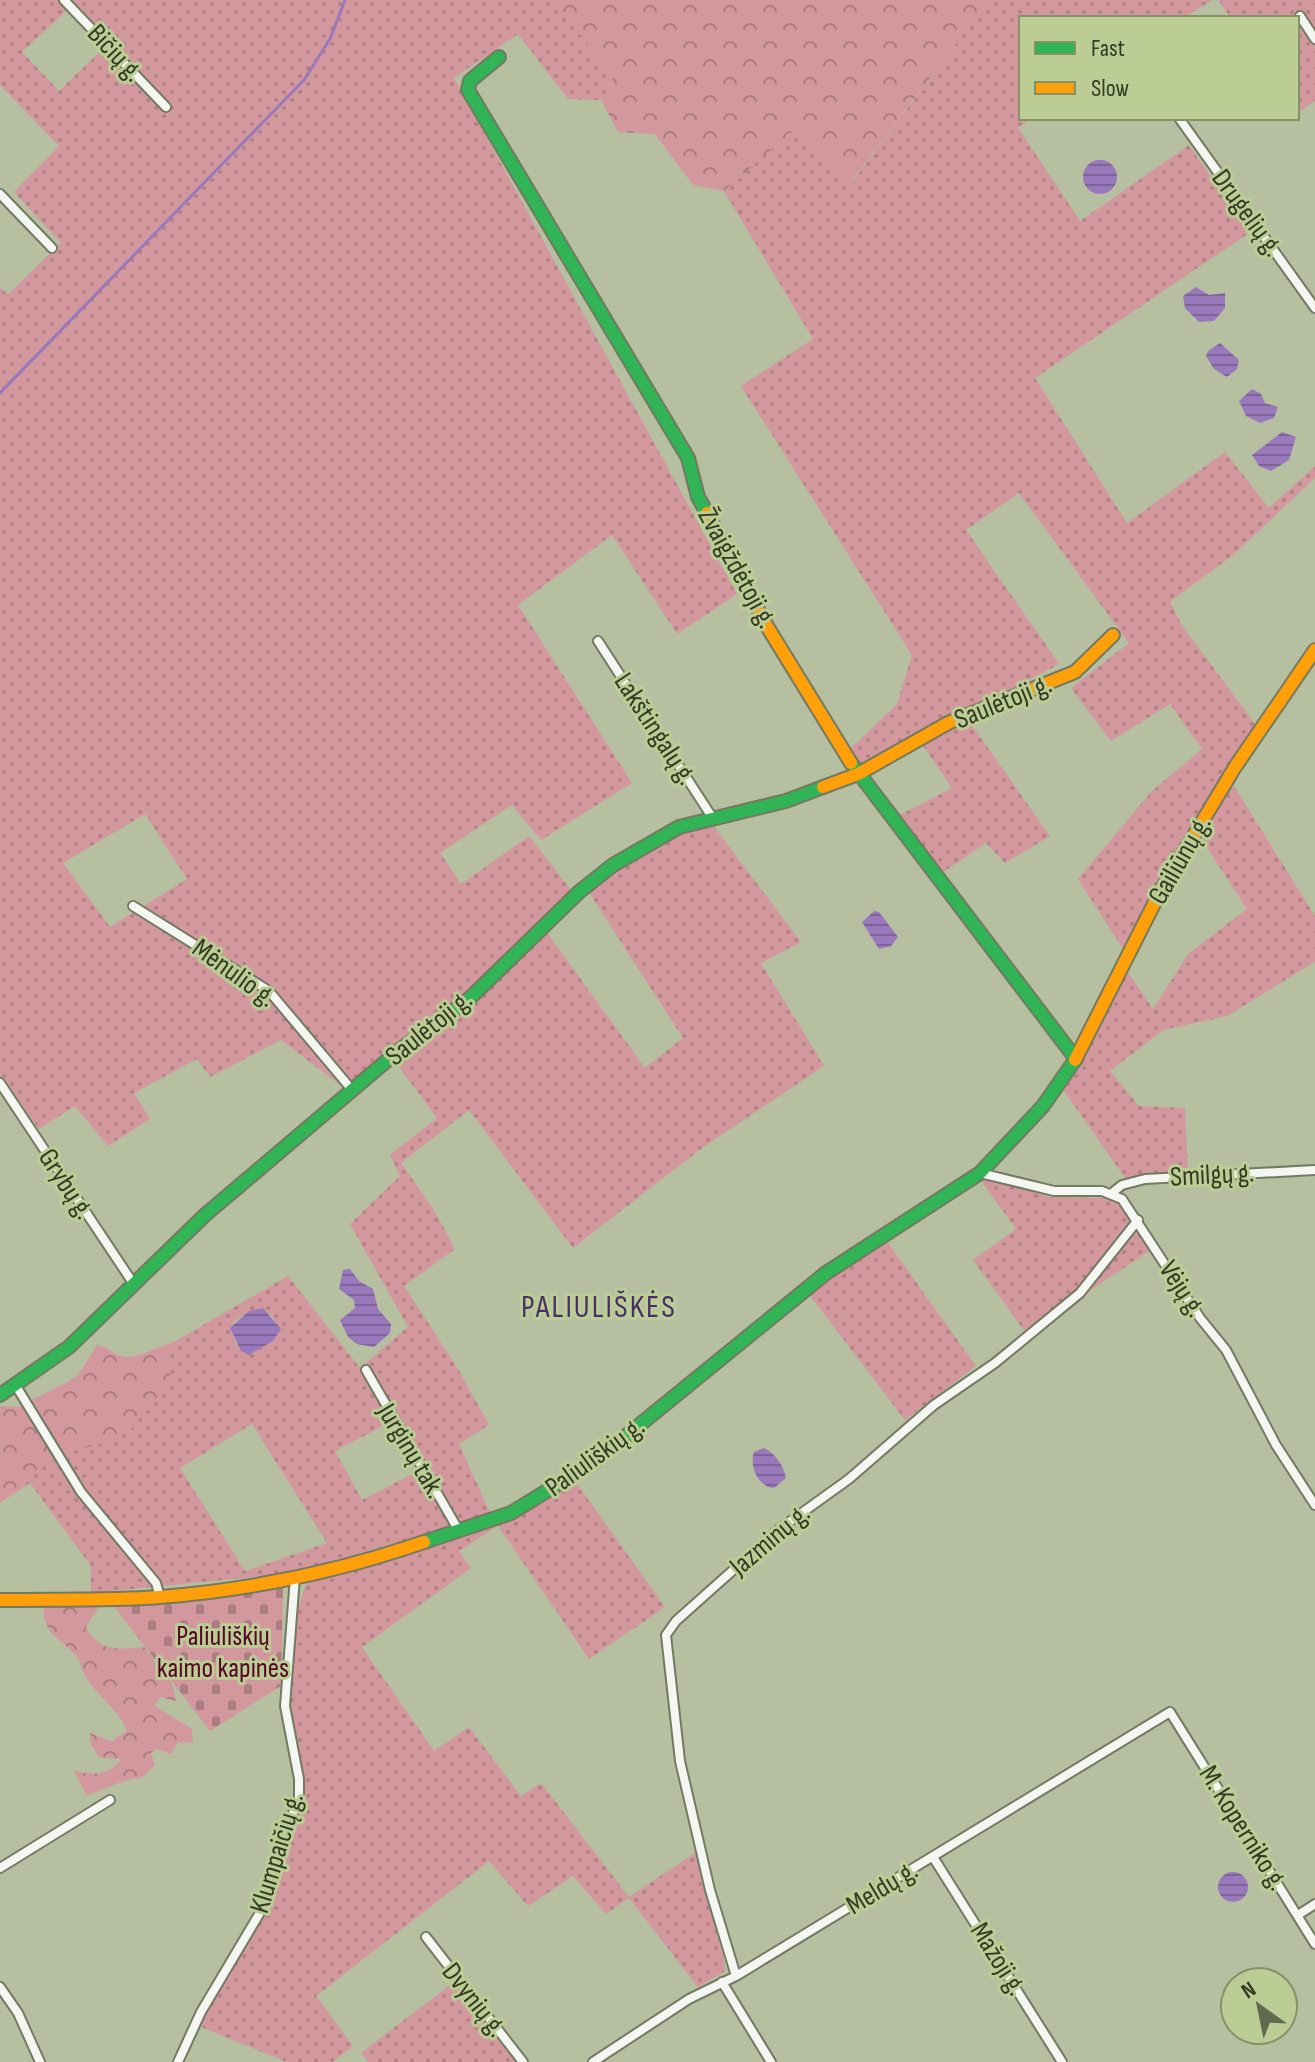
<svg xmlns="http://www.w3.org/2000/svg" width="1315" height="2062" font-family="'Sofia Sans Condensed',sans-serif">
  <defs>
    <pattern id="grass-dots" width="8" height="8" patternUnits="userSpaceOnUse" patternTransform="scale(2)"><rect width="8" height="8" fill="#d2989d"/><path d="M2 2h.1M6 6h.1" fill="none" stroke="#ab7d80" stroke-width="1.8" stroke-linecap="round"/></pattern>
    <pattern id="forest-crowns" width="20" height="18" patternUnits="userSpaceOnUse" patternTransform="scale(2)"><rect width="20" height="18" fill="#d2989d"/><path d="M2 6a3 3 0 1 1 6 0M12 15a3 3 0 1 1 6 0" fill="none" stroke="#ab7d80"/></pattern>
    <pattern id="cemetery-stones" width="16" height="16" patternUnits="userSpaceOnUse" patternTransform="scale(2)"><rect width="16" height="16" fill="#d2989d"/><path d="M2 7V4a2 2 0 0 1 4 0v3zM10 15v-3a2 2 0 0 1 4 0v3z" fill="#ab7d80"/></pattern>
    <pattern id="water-rules" width="6" height="5" patternUnits="userSpaceOnUse" patternTransform="scale(2)"><rect width="6" height="5" fill="#9979bb"/><path d="M0 2.5h6" fill="none" stroke="#7d6498"/></pattern>
  </defs>
  <rect width="100%" height="100%" fill="#b6c0a1"/>
  <path fill="url(#grass-dots)" fill-rule="evenodd" d="M0,0H554L613,78L601,100L568,99L518,34L454,78L737,594L677,634L612,535L518,605L632,783L541,840L512,805L440,853L461,884L529,836L571,890L538,920L645,1068L683,1038L588,891L640,852L709,820L801,942L761,963L824,1066L702,1148L573,1248L469,1110L401,1163L434,1210L455,1249L404,1286L458,1369L489,1425L459,1444L491,1515L294,1573L91,1593V1566L30,1483L0,1503V1499L50,1460L172,1381L169,1364L172,1343L288,1276L360,1368L408,1327L350,1224L400,1176L390,1155L437,1118L387,1051L344,1088L281,1040L210,1077L197,1059L134,1093L150,1119L108,1146L75,1106L39,1129L4,1079L0,1081V288L8,294L61,243L14,192L59,146L0,85ZM68,9L105,47L59,91L22,52ZM145,814L187,879L110,927L63,863ZM249,1311L271,1314L280,1330L273,1341L249,1355C235,1349 231,1336 233,1322ZM389,1423L418,1471L362,1500L335,1451ZM252,1424L327,1543L245,1571L180,1468Z
    M989,0H1212L1184,18H1021V118H1032L1018,128L1080,221L1189,145L1249,233L1035,378L1127,523L1225,452L1269,508L1315,466V478L1233,555L1170,602L1183,627L1256,725L1125,952L1078,879L1152,791L1202,749L1170,704L1111,741L1071,688L1129,643L1019,493L966,530L1059,664L964,714L1050,836L1005,863L986,843L942,873L898,816L952,788L917,737L861,767L850,749L897,704L912,655L741,386L813,339L724,191L797,127L852,182Z
    M1218,0H1315V101L1300,111L1297,107V18H1231Z
    M1232,783L1315,916V962L1227,1016L1163,1030L1110,1071L1139,1106L1185,1108L1188,1172L1126,1179L1062,1088L1127,971L1153,1009L1189,953L1247,909L1200,837Z
    M984,1176L1049,1197L1111,1198L1125,1208L1152,1249L1026,1333L973,1260L1016,1229L979,1178Z
    M883,1236L976,1366L905,1420L808,1293Z
    M575,1481L665,1607L589,1659L498,1526L459,1551L471,1568L362,1647L434,1751L469,1727L521,1796L541,1783L629,1897L695,1853L725,1964L724,1972L698,1987L629,1898L606,1914L573,1876L528,1906L489,1861L316,1996L353,2046L333,2062H287L196,2025L263,1917L303,1796L289,1688L295,1618L307,1580L516,1516Z
    M454,1982L519,2062H368L361,2053Z"/>
  <path fill="url(#forest-crowns)" d="M554,0H989L851,182L797,127L724,191L693,185L655,134L618,132L601,100L613,78Z
    M172,1343L169,1364L172,1381L131,1429L106,1442L62,1454L0,1499V1406L17,1407L64,1384L78,1375L97,1345C108,1346 111,1353 121,1356C136,1361 157,1346 172,1343Z
    M100,1605L86,1627C100,1653 118,1649 144,1647L172,1683L176,1701L160,1697L155,1706L192,1729L193,1742L178,1743L171,1754L156,1749L151,1753L155,1765L142,1778C123,1778 106,1790 86,1795L74,1771C93,1775 109,1776 121,1759L99,1757L90,1743V1733L112,1741L127,1731C118,1708 100,1699 86,1678C82,1672 81,1661 76,1656C62,1639 41,1633 44,1607Z"/>
  <path fill="url(#cemetery-stones)" d="M283,1587L281,1686L210,1731L113,1605Z"/>
  <path fill="url(#water-rules)" d="M1083 177a17 17 0 1 1 34 0a17 17 0 1 1-34 0Z
    M1196,287L1209,295L1225,293V308L1214,321L1199,322L1185,308L1183,296Z
    M1220,343L1239,360L1237,369L1227,377L1214,369L1206,356L1208,351Z
    M1252,389L1261,394L1265,403L1278,407L1274,418L1260,423L1246,416L1239,401Z
    M1282,432L1296,437L1289,460L1271,471L1259,466L1252,455Z
    M874,911L879,912L898,937L891,946L879,949L862,922Z
    M350,1269L359,1281L373,1289L378,1309L391,1324L390,1333L374,1347L357,1344L348,1337L340,1320L355,1308L354,1300L339,1289L343,1270Z
    M263,1308L281,1329L273,1341L249,1355L241,1351L230,1328L249,1311Z
    M764,1448C775,1453 784,1466 786,1478L774,1488C758,1487 749,1466 754,1452Z
    M1218 1887a15 15 0 1 1 30 0a15 15 0 1 1-30 0Z"/>
  <g fill="none" stroke-linecap="round" stroke-linejoin="round">
    <path stroke="#9979bb" stroke-width="3" d="M0,393L304,80L330,39L345,0"/>
    <g stroke="#727a61" stroke-width="12">
      <path id="street" d="M64,0L166,107
        M1300,16L1315,39
        M1179,118L1315,308
        M0,194L52,248
        M598,641L712,817
        M133,906L269,991L353,1091
        M0,1083L133,1283
        M980,1173L1054,1191H1102L1122,1199L1200,1318L1226,1350L1276,1445L1315,1505
        M1112,1193L1122,1185L1145,1179L1315,1170
        M366,1370L459,1531
        M16,1386L81,1492L156,1583L160,1597
        M933,1857L1062,2062
        M0,1868L110,1800
        M1298,1915L1315,1904
        M426,1937L523,2062
        M736,1976L710,1890L680,1761L666,1635L676,1621L778,1530L849,1479L934,1405L995,1363L1080,1293L1138,1220
        M722,1982L771,2062
        M0,1987L18,2013L40,2062
        M178,2062L201,2012L261,1911L280,1839L299,1801V1779L285,1706L295,1577
        M593,2062L689,1999L736,1976L1170,1712L1315,1944"/>
    </g>
    <g stroke="#727a61" stroke-width="16">
      <path id="fast" d="M499,57L470,81L468,90L688,458L698,497L707,513
        M851,763L1076,1059
        M0,1395L69,1347L205,1215L397,1052L469,999L579,892L613,865L679,827L786,801L823,787
        M424,1542L511,1513L594,1462L826,1273L980,1173L1043,1106L1075,1060"/>
    </g>
    <g stroke="#727a61" stroke-width="16">
      <path id="slow" d="M707,513L765,623L851,763
        M823,787L858,774L948,723L1075,672L1113,635
        M1075,1060L1161,890L1235,767L1315,650
        M0,1600C53,1599 107,1601 160,1597C249,1590 340,1571 424,1542"/>
    </g>
    <use href="#street" stroke="#f4f6f1" stroke-width="8"/>
    <use href="#fast" stroke="#30b455" stroke-width="12"/>
    <use href="#slow" stroke="#ff9f0a" stroke-width="12"/>
  </g>
  <g text-anchor="middle" dominant-baseline="central" stroke-width="6" stroke-linejoin="round" paint-order="stroke">
    <g font-size="28" fill="#333a23" stroke="#bbcd94">
      <text transform="translate(115 53) rotate(47)">Bičių g.</text>
      <text transform="translate(1247 213) rotate(54)">Drugelių g.</text>
      <text transform="translate(737 568) rotate(61)">Žvaigždėtoji g.</text>
      <text transform="translate(1003 702) rotate(-22)">Saulėtoji g.</text>
      <text transform="translate(655 729) rotate(57)">Lakštingalų g.</text>
      <text transform="translate(1180 860) rotate(-60)">Gailiūnų g.</text>
      <text transform="translate(234 973) rotate(36)">Mėnulio g.</text>
      <text transform="translate(429 1028) rotate(-39)">Saulėtoji g.</text>
      <text transform="translate(1212 1175) rotate(-3)">Smilgų g.</text>
      <text transform="translate(66 1184) rotate(57)">Grybų g.</text>
      <text transform="translate(1182 1289) rotate(57)">Vėjų g.</text>
      <text transform="translate(411 1451) rotate(59)">Jurginų tak.</text>
      <text transform="translate(595 1457) rotate(-36)">Paliuliškių g.</text>
      <text transform="translate(770 1540) rotate(-40)">Jazminų g.</text>
      <text transform="translate(1243 1828) rotate(58)">M. Koperniko g.</text>
      <text transform="translate(277 1853) rotate(-73)">Klumpaičių g.</text>
      <text transform="translate(882 1888) rotate(-31)">Meldų g.</text>
      <text transform="translate(998 1959) rotate(58)">Mažoji g.</text>
      <text transform="translate(474 2000) rotate(52)">Dvynių g.</text>
    </g>
    <g font-size="28" fill="#560327" stroke="#bbcd94">
      <text x="223" y="1636">Paliuliškių<tspan x="223" dy="32">kaimo kapinės</tspan></text>
    </g>
    <g font-size="32" letter-spacing="2" fill="#492f69" stroke="#bbcd94">
      <text x="599" y="1307">PALIULIŠKĖS</text>
    </g>
  </g>
  <rect x="1019" y="16" width="280" height="104" fill="#bbcd94" stroke="#859267" stroke-width="2"/>
  <rect x="1035" y="42" width="40" height="12" fill="#30b455" stroke="#859267" stroke-width="2"/>
  <text x="1091" y="56" font-size="24" fill="#333a23">Fast</text>
  <rect x="1035" y="82" width="40" height="12" fill="#ff9f0a" stroke="#859267" stroke-width="2"/>
  <text x="1091" y="96" font-size="24" fill="#333a23">Slow</text>
  <g transform="translate(1259 2006) rotate(327)"><circle r="38" fill="#bbcd94" stroke="#859267" stroke-width="2"/>
  <path d="M0-6L14 30L0 20L-14 30Z" fill="#61694f"/>
  <text y="-12" font-size="22" font-weight="bold" text-anchor="middle" fill="#333a23">N</text>
  </g>
</svg>
